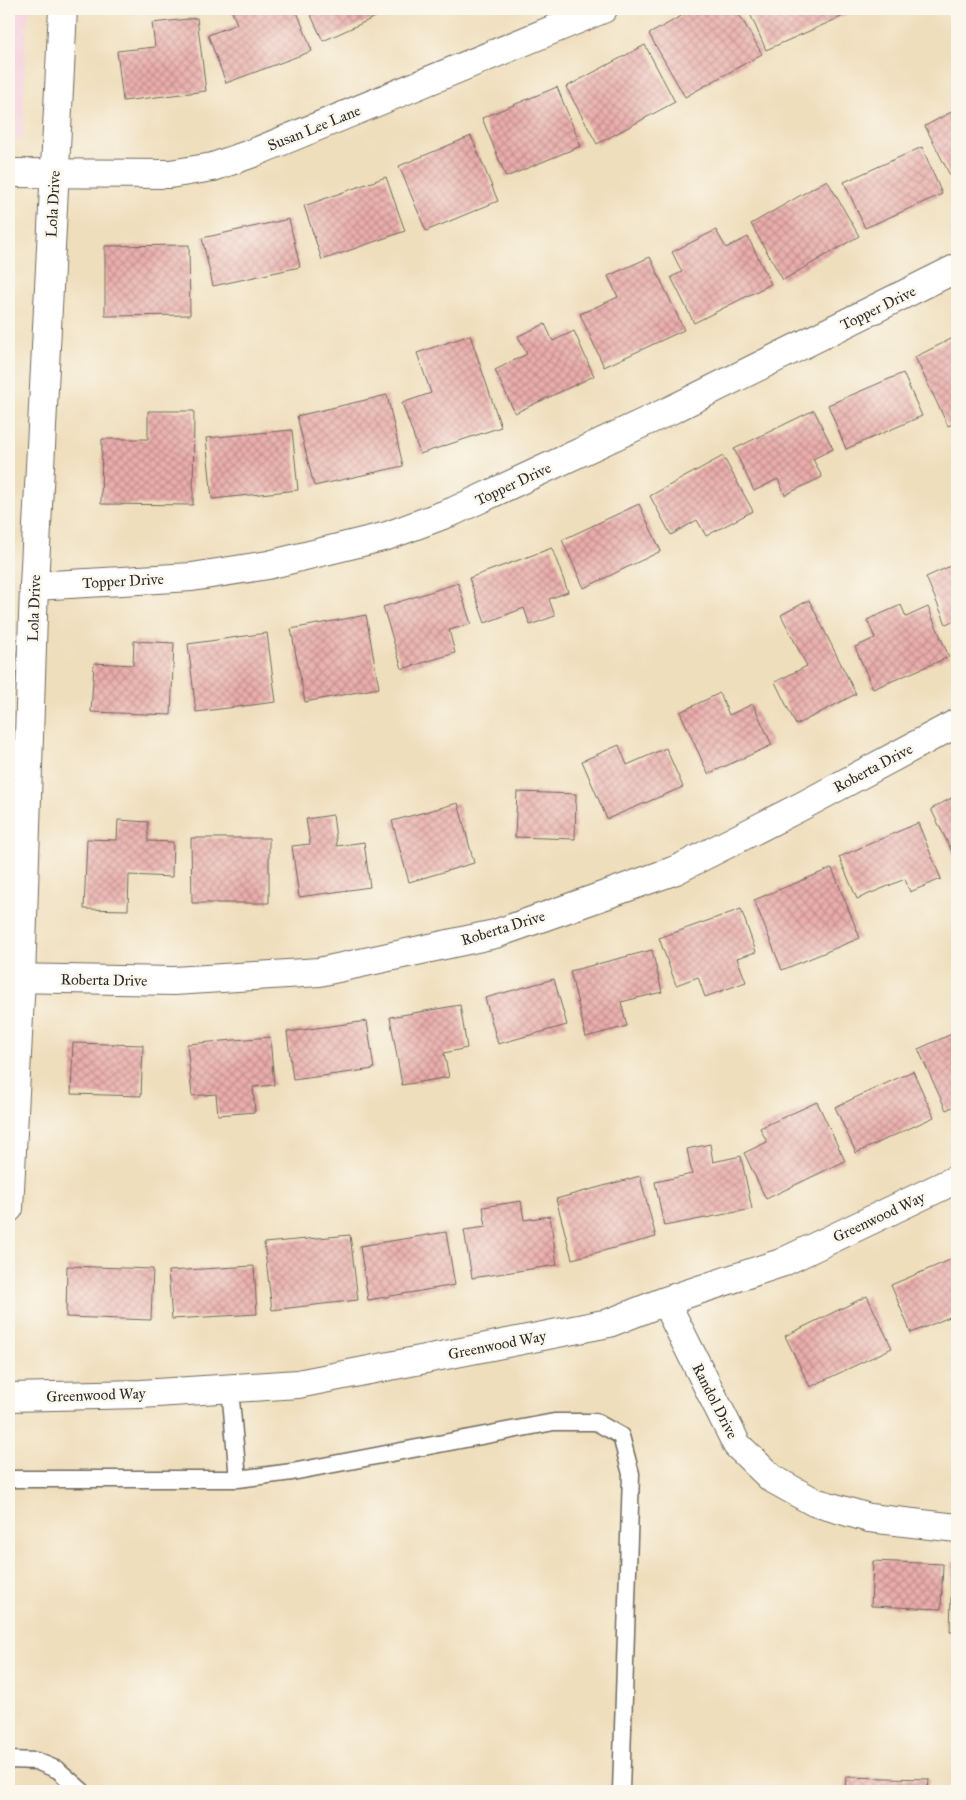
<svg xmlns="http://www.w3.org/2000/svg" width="966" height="1800" font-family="'IM FELL Great Primer',serif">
  <defs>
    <pattern id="building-cross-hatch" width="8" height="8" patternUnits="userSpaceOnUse" patternTransform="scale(1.25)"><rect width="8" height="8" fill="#eaadab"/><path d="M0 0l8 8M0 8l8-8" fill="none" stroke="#be8d8b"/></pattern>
  </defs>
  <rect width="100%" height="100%" fill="#fbf7ec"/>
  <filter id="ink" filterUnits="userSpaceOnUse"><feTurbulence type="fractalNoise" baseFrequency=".02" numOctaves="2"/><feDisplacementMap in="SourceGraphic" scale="10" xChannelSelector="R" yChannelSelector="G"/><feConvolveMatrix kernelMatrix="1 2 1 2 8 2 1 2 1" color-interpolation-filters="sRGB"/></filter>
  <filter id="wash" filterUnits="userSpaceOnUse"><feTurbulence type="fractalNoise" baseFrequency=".0096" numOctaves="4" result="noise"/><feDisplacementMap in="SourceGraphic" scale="20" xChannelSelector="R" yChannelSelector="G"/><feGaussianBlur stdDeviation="1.12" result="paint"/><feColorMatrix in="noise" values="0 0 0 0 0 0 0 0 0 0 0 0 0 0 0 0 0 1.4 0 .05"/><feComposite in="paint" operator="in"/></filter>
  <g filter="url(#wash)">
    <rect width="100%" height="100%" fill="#efdebc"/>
    <path fill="#f4cfdd" d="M9,9H30L26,31L23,139L9,138Z"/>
    <g id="blocks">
      <path fill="url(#building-cross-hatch)" d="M231,9H296L312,51L226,83L208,35L237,24Z
        M308,9H393L323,41Z
        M694,9H736L762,54L685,97L649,34Z
        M748,9H845L848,14L766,50Z
        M197,18L206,91L123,101L117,51L155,47L152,23Z
        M645,45L675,102L597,144L566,87Z
        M557,87L581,146L506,177L482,118Z
        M957,109V184L955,185L925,126Z
        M471,136L498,201L426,231L399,166Z
        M922,147L942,194L865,228L844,182Z
        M386,177L405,231L322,260L304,206Z
        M827,180L859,236L783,280L751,224Z
        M289,219L300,267L213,286L202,238Z
        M716,230L726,248L748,237L771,284L694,323L671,277L682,272L672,252Z
        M189,245L190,315L105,316V246Z
        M650,257L684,330L604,367L580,314L618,297L608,276Z
        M545,324L553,341L574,331L594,376L515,413L495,370L527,354L518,336Z
        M470,335L501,427L420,454L402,403L431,393L417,353Z
        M957,336V422L948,426L915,357Z
        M903,373L922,416L846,449L828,405Z
        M387,395L403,466L314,486L297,416Z
        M814,410L833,449L813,459L822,477L785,495L778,479L754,491L734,449Z
        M148,411H194L193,505L101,504L102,439H148Z
        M292,430L298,490L212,499L206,438Z
        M723,456L753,511L706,536L697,520L671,535L650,496Z
        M639,504L661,551L584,588L562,540Z
        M552,548L568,592L549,599L555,616L530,625L524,608L485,623L469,578Z
        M957,563V619L946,624L926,577Z
        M458,583L471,624L449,630L455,653L402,669L383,607Z
        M809,600L856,694L796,725L775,682L807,666L781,615Z
        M901,605L906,617L928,607L949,657L873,689L855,647L875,638L867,620Z
        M366,615L379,688L305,702L291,629Z
        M267,633L276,702L196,712L188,644Z
        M134,641L174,643L171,715L91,712L94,663L133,665Z
        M720,693L729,715L753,704L772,745L708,774L680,712Z
        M619,745L627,765L666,748L683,787L607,819L582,761Z
        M517,792L576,794L575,839L515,837Z
        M957,795V854L954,856L931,809Z
        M458,803L474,863L409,882L392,821Z
        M333,815L337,846L364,842L370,887L299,897L292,846L310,844L306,819Z
        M118,820L148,822V841L173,842L172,877L129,875L128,910L84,909L87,839L117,840Z
        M918,823L941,879L910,892L905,879L857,899L839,857Z
        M191,838H269V903H192Z
        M832,868L860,938L782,970L754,900Z
        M741,909L756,952L737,958L746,982L705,997L698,977L676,985L659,938Z
        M652,950L662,992L621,1002L627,1026L586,1037L570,971Z
        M554,979L567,1025L498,1044L485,998Z
        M460,1005L467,1048L444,1053L449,1077L402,1085L390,1017Z
        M367,1021L374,1069L293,1080L287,1032Z
        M954,1033L957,1040V1105L946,1110L918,1049Z
        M270,1037L274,1085L253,1087L255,1112L218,1115L216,1094L192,1096L187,1044Z
        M73,1043L143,1045L141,1096L71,1094Z
        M913,1071L934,1117L856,1153L835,1107Z
        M817,1102L845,1161L766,1199L744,1153L767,1142L760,1128Z
        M710,1144L713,1162L741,1156L752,1209L664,1226L655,1182L692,1174L687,1149Z
        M640,1176L656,1237L572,1259L556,1199Z
        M521,1201L524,1220L550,1216L557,1265L472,1278L464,1230L486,1227L483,1207Z
        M446,1232L455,1285L368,1300L360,1246Z
        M350,1235L358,1300L272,1310L264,1243Z
        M957,1257V1314L911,1333L891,1285Z
        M67,1266L153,1269L151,1320L66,1317Z
        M254,1266L257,1314L172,1319L168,1271Z
        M867,1296L892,1348L810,1387L785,1336Z
        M873,1561L943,1564L941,1609L871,1606Z
        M952,1562H957V1632H950Z
        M846,1777L929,1779L928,1791H845Z"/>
    </g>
  </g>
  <g filter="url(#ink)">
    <use href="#blocks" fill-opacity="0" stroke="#706a5e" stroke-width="1"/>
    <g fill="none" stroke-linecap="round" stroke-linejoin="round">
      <g stroke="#706a5e" stroke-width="19">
        <path id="lane" d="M230,1388L238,1479
          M9,1479H238L292,1472L554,1422H596L621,1436L631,1474L621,1791
          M9,1760L36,1761L58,1770L82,1791"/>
      </g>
      <g stroke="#706a5e" stroke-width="30">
        <path id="street" d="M9,173L170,174L213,167L253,153L603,9
          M34,586L192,577L268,565L387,536L454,511L673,409L957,268
          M9,978L174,981L319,972L495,934L676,870L802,806L957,723
          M665,1301L737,1445L771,1478L814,1502L869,1518L957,1528
          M9,1397L141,1394L298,1384L609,1323L665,1301L781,1263L957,1179"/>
      </g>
      <g stroke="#706a5e" stroke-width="30">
        <path id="secondary" d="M9,1208L21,978L34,586L63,9"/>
      </g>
      <use href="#lane" stroke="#fff" stroke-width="16"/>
      <use href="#street" stroke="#fff" stroke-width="28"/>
      <use href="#secondary" stroke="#fff" stroke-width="28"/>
    </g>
  </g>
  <g text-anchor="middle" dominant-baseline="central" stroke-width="5" stroke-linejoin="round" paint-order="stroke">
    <g font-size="15" fill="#2b2b2b" stroke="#fbf7ec">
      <text transform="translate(314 128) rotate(-22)">Susan Lee Lane</text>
      <text transform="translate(53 204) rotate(-87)">Lola Drive</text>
      <text transform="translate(878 308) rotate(-26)">Topper Drive</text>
      <text transform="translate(513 484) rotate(-25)">Topper Drive</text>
      <text transform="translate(123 581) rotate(-3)">Topper Drive</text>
      <text transform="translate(34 608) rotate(-88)">Lola Drive</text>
      <text transform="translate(873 768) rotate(-28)">Roberta Drive</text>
      <text transform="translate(503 928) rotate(-17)">Roberta Drive</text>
      <text transform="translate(104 980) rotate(1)">Roberta Drive</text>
      <text transform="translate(879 1217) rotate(-25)">Greenwood Way</text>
      <text transform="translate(497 1345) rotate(-11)">Greenwood Way</text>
      <text transform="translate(96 1395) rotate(-2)">Greenwood Way</text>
      <text transform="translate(715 1401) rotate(63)">Randol Drive</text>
    </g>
  </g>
  <rect width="966" height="1800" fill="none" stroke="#fbf7ec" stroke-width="30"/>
</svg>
